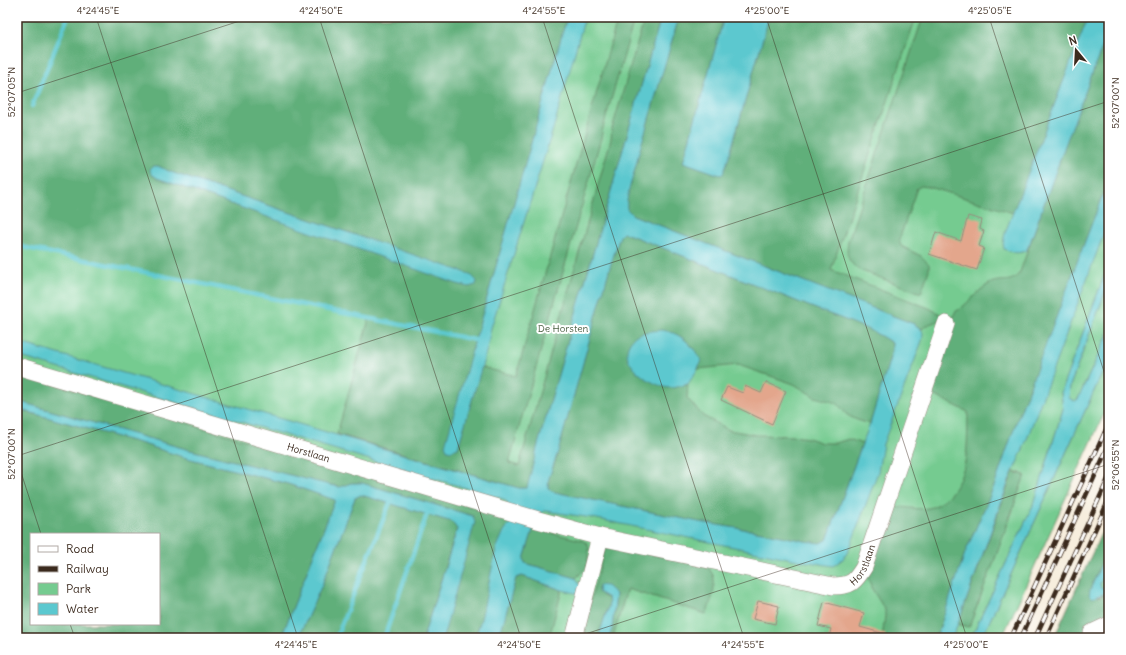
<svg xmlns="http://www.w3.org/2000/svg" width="1126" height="655" font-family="Delius,sans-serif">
  <rect width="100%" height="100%" fill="#fff"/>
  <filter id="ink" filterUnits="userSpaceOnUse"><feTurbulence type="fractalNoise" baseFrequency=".025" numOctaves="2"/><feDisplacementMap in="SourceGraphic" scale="8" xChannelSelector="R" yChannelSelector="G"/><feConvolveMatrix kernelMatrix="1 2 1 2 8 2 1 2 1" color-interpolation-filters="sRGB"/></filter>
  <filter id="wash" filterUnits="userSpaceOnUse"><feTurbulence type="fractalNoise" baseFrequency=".012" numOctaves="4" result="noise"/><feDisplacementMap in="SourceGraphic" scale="16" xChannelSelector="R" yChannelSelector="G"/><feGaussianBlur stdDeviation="0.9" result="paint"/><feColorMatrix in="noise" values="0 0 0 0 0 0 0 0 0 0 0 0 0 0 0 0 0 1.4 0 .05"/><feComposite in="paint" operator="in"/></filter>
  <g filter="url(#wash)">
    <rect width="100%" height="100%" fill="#f7eedd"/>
    <path fill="#75cb90" stroke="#587a57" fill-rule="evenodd" d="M17,17H1109V263L1064,383L1061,392L1063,409L1035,501L971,638H951L958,624L969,627L1013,510L1021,473L1013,472L1028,434L997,445L896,638H17ZM31,534H159V624H31Z
      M1109,282V332L1078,399L1075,401L1068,398L1070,386Z
      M1109,358V403L1002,638H982Z
      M1109,563V586L1104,588L1101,587L1100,584Z"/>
    <path fill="#60af7a" stroke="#4e6c4c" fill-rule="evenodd" d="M17,17H567L475,340L458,448L481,367L516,376L618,17H635L603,128L601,138L509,463L519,466L611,139L612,129L645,17H661L537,448L528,488H519L337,434L369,319L17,246ZM158,166L171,172L370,240L469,287L157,178L152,175Z
      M679,17H724L683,162L720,175L729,157L769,17H916L831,270L929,308L940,314L943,319L927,325L922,329L914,324L633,215L626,209C625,195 636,171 638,156Z
      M923,17H1088L1013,213L933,188L921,186L917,188L899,240L901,246L921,256L929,264V270L921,293L859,270C847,261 846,255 848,241Z
      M1109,29V178L1016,423L995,484L965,553L938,633L930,638H882L885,616V610L872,589L868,577L891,505C901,507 918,510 928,508C936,507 941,502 947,497C970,475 967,442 968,412L942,399L928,393L955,312C968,305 976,291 989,284C1001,277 1011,286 1020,272L1066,143Z
      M623,233L630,235C691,259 751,283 811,307C836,317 871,328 892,343V351L870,424L857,420L847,415L837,403L815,397L794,384L738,365L698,369L701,360C695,350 690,343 680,336L636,371L652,382L684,386L688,384L687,398L703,416L729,430L757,435L794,436L808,438L822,443H835L849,439L862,444L827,540L820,543L805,541L762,532L699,522L564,494L551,491L548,488L549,478L555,462L610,267L620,236Z
      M17,373L513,519L475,638H443L473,516L362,483H351L340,487L326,484L186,449L17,401Z
      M17,409L143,444L183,457L288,484L335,500L281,638H17ZM31,534H159V624H31Z
      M1013,472L1025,475L992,567L969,627L958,624Z
      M361,495L452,522L457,528L423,638H298L322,585L355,498Z
      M1109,516V545L1090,590L1099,597L1109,592V616L1087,626L1093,638H1054Z
      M535,523L547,532L581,540L587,543L589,548L587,567L576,578L525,563L524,559Z
      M613,546L700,565C702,566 707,567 709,569C720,580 711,601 707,613L706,614L627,589L613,638H609L612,629L616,594L599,585L598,589L603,596L608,598L609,604L598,638H580L604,552L608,548Z
      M522,576L562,590L549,638H499L516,578Z"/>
    <path fill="#5bc8cf" stroke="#4b7976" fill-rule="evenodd" d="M567,17H585L554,126L491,328L487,349L458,448L451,451L447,450L445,445Z
      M661,17H679L638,156C636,171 625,195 627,209L633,215L914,324C923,330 924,330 922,341L883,444L878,472L849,550L843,559L833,566L802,561L592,518L545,511L538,514L524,559L525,563L576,578L581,587L579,594L562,590L522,576L516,578L499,638H475L481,619L496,549L504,531L513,519L507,502L503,499L17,356V342L519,488H527L537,448ZM623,233L630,235C691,259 751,283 811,307C836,317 871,328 892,343V351L870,424L862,444L827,540L820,543L805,541L762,532L699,522L564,494L551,491L548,488L549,478L558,452L610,267L620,236Z
      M724,17H769L729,157L723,174L720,175L683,162Z
      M1088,17H1109V29L1066,143L1030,243L1026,251C1017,254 1013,253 1004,249L1003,243L1005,233Z
      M153,166H158L171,172L470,274L477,281L476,285L469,287L457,284L157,178C153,175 150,174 150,169Z
      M1109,178V220L1024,447L1009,481L955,632L951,638H930L938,633L965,553L995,484L1016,423Z
      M1109,263V282L1070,386L1069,398L1075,401L1078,399L1109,332V358L982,638H971L1035,501L1063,409L1061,392L1064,383Z
      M661,330C680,332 692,344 701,360L698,369L688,384C682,386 675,388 669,388C652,386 616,363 630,342C632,339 635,335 639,334C646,331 653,331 661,330Z
      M17,401L186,449L326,484L340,487L351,483H362L473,516L475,522L443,638H423L457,529L452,522L361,495L355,498L322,585L298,638H281L335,500L288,484L183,457L143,444L17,409Z
      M1109,545V563L1100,584L1101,587L1104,588L1109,586V592L1092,598L1089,595L1090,590Z
      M599,585L607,586L616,594L612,629L609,638H598L609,604L608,598L598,592Z"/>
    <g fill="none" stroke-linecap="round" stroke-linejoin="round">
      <path stroke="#5bc8cf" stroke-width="4.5" d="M32,106L68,17
        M17,144V145
        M17,246L475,340
        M336,638L391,500
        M384,638L428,511"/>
    </g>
    <g id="blocks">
      <path fill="#e3a68c" d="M968,216L982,220L980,229L984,231L979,246L984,248L977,270L929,254L936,232L961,241Z
        M766,382L786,391L772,424L721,400L727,387L743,393L745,386L761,393Z
        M758,601L779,606L775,624L753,619Z
        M824,602L864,613L860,627L885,634V638H829L831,629L818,626Z"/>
    </g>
  </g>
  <g filter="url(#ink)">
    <use href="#blocks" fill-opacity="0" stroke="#998c7e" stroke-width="1"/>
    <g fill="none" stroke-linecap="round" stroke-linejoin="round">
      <g stroke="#998c7e" stroke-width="18">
        <g id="minor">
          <path id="s1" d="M17,366L538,520L600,537L833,586C851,586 855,582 864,567L946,324"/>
          <path d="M1092,633L1109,625"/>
          <path d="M574,638L600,537"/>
        </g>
      </g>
      <use href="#minor" stroke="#fff" stroke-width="17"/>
      <g stroke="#3b2a1e" stroke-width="4.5">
        <path id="rail" d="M1011,638L1109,423
          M1021,638L1109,445
          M1035,638L1109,477
          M1046,638L1109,499"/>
      </g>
      <use href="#rail" stroke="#fff" stroke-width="3" stroke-dasharray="9" stroke-linecap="butt"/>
    </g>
  </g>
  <path fill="none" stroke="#3b2a1e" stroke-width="1" stroke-opacity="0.45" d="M96,17L298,638M319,17L521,638M542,17L744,638M766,17L967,638M989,17L1109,387M17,93L252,17M17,456L1109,101M17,460L41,534M70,624L75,638M573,638L1109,464"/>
  <g text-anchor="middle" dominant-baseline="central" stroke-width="4" stroke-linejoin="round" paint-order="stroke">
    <g font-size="10" fill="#4f6246" stroke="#fff">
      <text x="563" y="328">De Horsten</text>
    </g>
    <g font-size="10" fill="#3b2a1e" stroke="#fff">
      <text stroke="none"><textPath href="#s1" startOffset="304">Horstlaan</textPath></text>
      <text stroke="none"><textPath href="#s1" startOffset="886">Horstlaan</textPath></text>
    </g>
  </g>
  <rect width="1126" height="655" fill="none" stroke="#fff" stroke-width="44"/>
  <rect x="30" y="533" width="130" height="92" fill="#ffffff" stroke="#b1aaa5"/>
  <rect x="38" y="546" width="20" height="6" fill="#ffffff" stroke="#b1aaa5"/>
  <text x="66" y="553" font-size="12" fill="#3b2a1e">Road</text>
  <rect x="38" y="566" width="20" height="6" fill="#3b2a1e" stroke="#b1aaa5"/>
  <text x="66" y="573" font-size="12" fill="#3b2a1e">Railway</text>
  <rect x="38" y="583" width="20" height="12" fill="#75cb90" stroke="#b1aaa5"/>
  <text x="66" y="593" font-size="12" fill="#3b2a1e">Park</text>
  <rect x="38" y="603" width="20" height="12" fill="#5bc8cf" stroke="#b1aaa5"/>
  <text x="66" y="613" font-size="12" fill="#3b2a1e">Water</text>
  <g transform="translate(1076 50) rotate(342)" stroke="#ffffff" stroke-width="3" paint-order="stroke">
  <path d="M0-3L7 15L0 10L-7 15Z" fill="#3b2a1e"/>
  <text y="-6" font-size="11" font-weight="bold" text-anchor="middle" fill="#3b2a1e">N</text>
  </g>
  <rect x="22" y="22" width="1082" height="611" fill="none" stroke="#3b2a1e" stroke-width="1.5"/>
  <g font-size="10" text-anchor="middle" fill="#3b2a1e">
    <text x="98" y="14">4°24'45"E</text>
    <text x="321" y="14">4°24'50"E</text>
    <text x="544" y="14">4°24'55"E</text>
    <text x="767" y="14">4°25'00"E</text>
    <text x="990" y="14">4°25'05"E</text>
    <text transform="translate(11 92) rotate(-90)" y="4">52°07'05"N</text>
    <text transform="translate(1115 103) rotate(-90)" y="4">52°07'00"N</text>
    <text transform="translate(11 454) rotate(-90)" y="4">52°07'00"N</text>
    <text transform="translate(1115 465) rotate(-90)" y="4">52°06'55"N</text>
    <text x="296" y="648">4°24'45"E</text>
    <text x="519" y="648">4°24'50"E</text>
    <text x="743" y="648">4°24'55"E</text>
    <text x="966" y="648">4°25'00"E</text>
  </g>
</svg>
